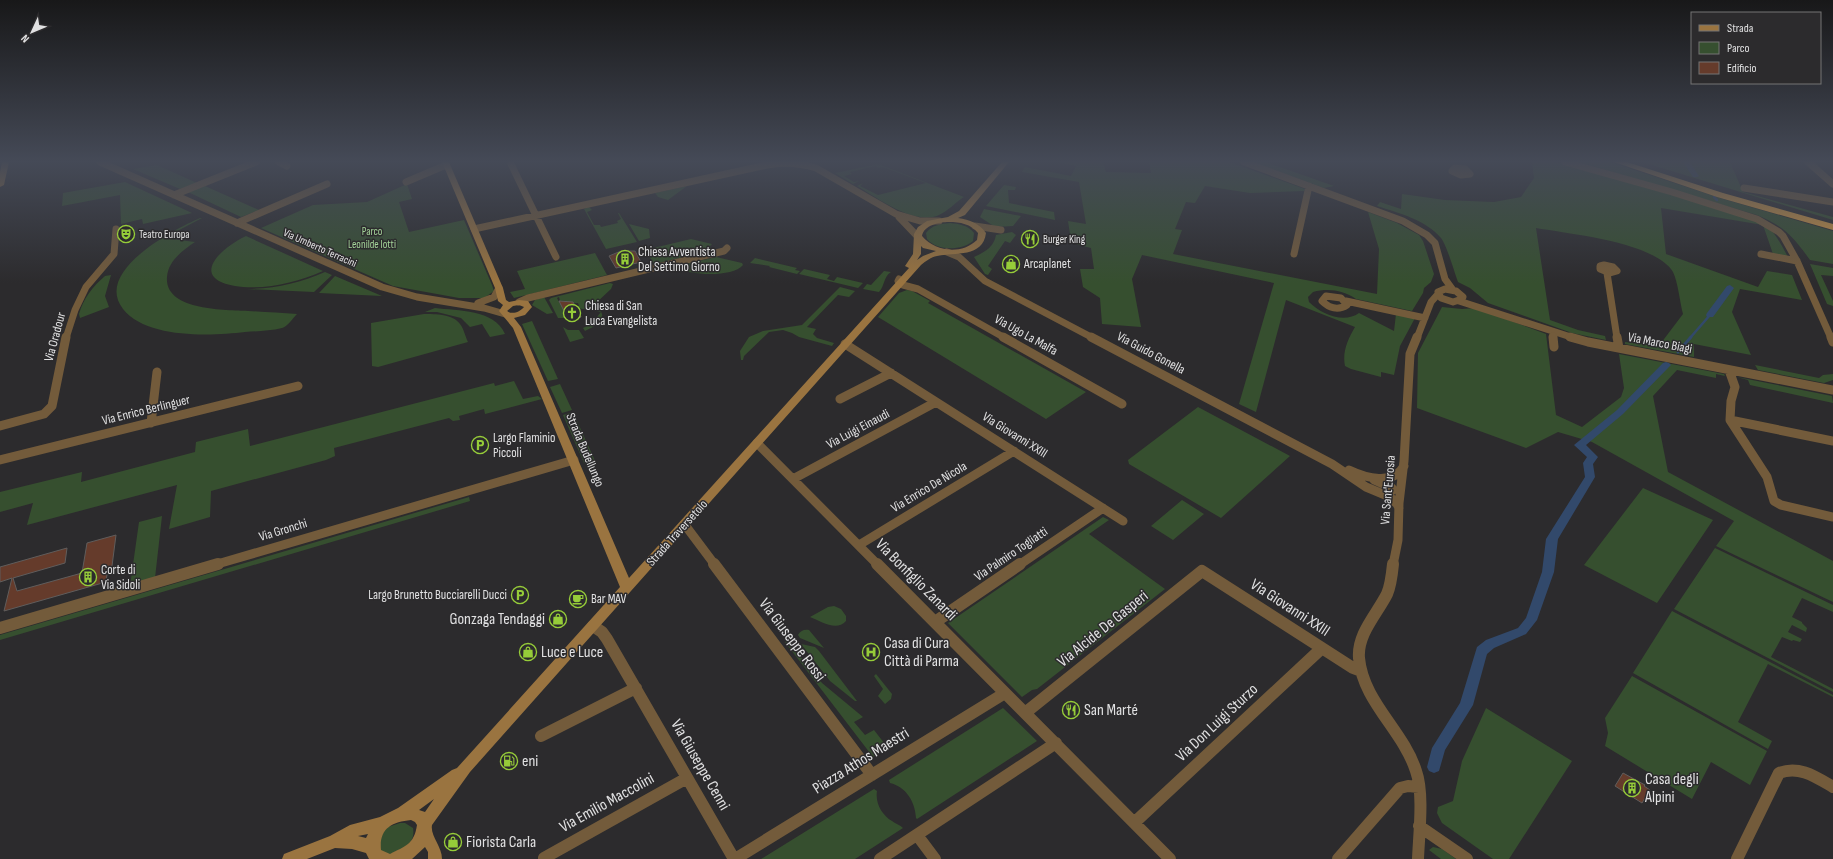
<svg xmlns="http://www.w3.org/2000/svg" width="1833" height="859" font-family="'Sofia Sans Condensed',sans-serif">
  <rect width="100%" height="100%" fill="#2c2b2d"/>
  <path fill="#364f2f" d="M1058,162H1103L1106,172L1151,173L1149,162H1229L1305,189L1304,191L1250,193L1205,186L1195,203L1186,202L1175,229L1182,230L1173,254L1377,294L1379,249L1368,212L1397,223L1419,235L1423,241L1434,274L1431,282L1424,288L1423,293L1412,311L1356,299C1343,290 1328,288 1313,292L1308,297L1309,302C1321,314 1344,324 1359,313L1394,331L1396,314L1415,318L1400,346L1394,375L1381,372V377L1351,369L1345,366C1342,352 1348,339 1355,327L1286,300L1256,412L1239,404L1274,283L1142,255L1132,279L1141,327L1102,324L1100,298L1083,287L1080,269H1094L1091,248L1071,243V241L1068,221L1086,224L1079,182L1022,172L1025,167L1071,176L1076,166Z
    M1253,162H1266L1334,186L1324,188Z
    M1532,162H1555L1740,214C1772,226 1772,228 1788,257L1773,254L1763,225L1661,208L1666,254L1758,287L1767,271L1792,275L1802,300L1740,289L1732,312L1751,355L1694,344V357L1625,344V342L1633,343V342L1658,347L1683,314C1680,303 1678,282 1673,272C1655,242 1570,234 1536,228L1550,320L1578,330L1605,336L1606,340L1572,333L1488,303L1470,288L1458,282C1454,271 1447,246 1441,238C1426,220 1399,213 1377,206L1380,202L1401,209L1402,194L1445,200L1494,202L1521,197L1534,178Z
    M1579,162H1610L1723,199L1833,231V264L1810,260C1792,235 1785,227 1757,215Z
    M1642,162H1656L1661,164L1658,162H1730L1743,192L1833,217V220Z
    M878,164L964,197C956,202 948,211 939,215C914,226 878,198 857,186L863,183L860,186L878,195L926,183L883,167L878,168L876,166L850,172L852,174L844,176L854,182L859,181L853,184L835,173Z
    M157,165L197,183L180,189L133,169Z
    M125,182L192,213L143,224L142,219L121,224L120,195L62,206L63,193Z
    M407,184L412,199L399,202L409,232L464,220L492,285L494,291L484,298H459L393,286L261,228L313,205L367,202Z
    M1004,185L1016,187L1015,190H1008L1009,203L1054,212L1055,220L986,206Z
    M205,186L259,210L241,217L188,192Z
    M687,186L668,200L658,197L655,193Z
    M589,207L592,210L587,212L594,225H600L601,227L618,223L617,221L621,219L618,213H619L637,242L606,249L584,209Z
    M984,209L1021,216L1013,226L995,227L980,217Z
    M200,218H202L164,238L195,242C183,250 168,261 167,277C164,311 226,310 248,311C265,312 281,313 297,314C293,318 287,327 282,328C270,331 257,331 245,332C211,336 147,339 123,309C93,271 175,229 200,218Z
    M950,223C959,224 968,225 974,233L973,241C961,251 937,251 927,239L926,233C932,225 940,224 950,223Z
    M629,224L649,229L650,238L639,241Z
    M1012,232L1016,235L1010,243L1005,241L988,266L992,269L988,275L985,274L974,257C985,252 994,247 996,235Z
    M246,236L323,271C298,282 270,289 243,287C188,282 215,251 246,236Z
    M691,239L712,244L709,247L711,248L708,251L654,264L645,250Z
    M595,253L607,275L514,298L510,292L525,289L517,271Z
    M716,257L742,263L743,265C732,278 690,275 677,268L678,266Z
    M755,258L797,268L795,270L800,271L797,274L769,267L770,266L750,263Z
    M1810,264L1833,268V276L1821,275L1833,301V306L1827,304Z
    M804,269L830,275L827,279L834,281L837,277L863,283L858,288L799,274Z
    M884,271L891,272C883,277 885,286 879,292L863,289L867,284L871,285Z
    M325,272L332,275L314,292L247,289C274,289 300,283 325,272Z
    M111,275L105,296L109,307L80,318L79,314C83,299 93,286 105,276Z
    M335,276L382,296L319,293Z
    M610,283L613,284L611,289L596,303C597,307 601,310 602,314C604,323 591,328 585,331L583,328L591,324L601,312L577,308V306H579L578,303C574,304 568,300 560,301L559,297L557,298L558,300L568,318H558L549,300L551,298Z
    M840,287L855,291L849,297L838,295L807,327L816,329L813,334L817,338L834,343L832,346L799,337L792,333L783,330L769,332L744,356L743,360H741L740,351L749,337L763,331L802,325Z
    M907,290L912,291L930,301L928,303L1086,392L1046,419L878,317L899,293Z
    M544,297L553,313L547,314L532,305L535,300Z
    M1442,307L1462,309L1476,308L1546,334L1556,415L1582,427L1621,397L1624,388L1619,354L1724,374L1725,376L1716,374V378L1677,370L1653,396L1668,472L1833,561V602L1716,546L1734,521L1592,442L1558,432L1526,448L1417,408L1418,353Z
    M435,308C458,311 494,309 505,334L490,337L482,324L470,327L461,318L437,312H425Z
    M424,314C435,314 453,314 460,324C464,329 465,336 468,342L378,367L372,366L371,323Z
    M532,321L558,379L548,381L522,324Z
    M563,327L568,330H579L584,338L570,342Z
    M1755,365L1819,378L1823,375L1833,374V380L1824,383L1758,370Z
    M1737,377L1832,396L1833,403L1750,385L1748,380Z
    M514,381L523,399L538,396L542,399L485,414L484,409L459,416L460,420L453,421L449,418L334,448L335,456L326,460L211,491L210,517L169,529L177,485L27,525L33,503L0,512V492L82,472L81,482L195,452L196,442L248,429L250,446L494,383L495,386Z
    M560,384L572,410L562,413L550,387Z
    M1198,407L1290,456L1221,518L1129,464L1128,460Z
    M573,412L596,463L589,465L584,463L563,415Z
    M1643,488L1713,520L1657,603L1584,565Z
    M469,497L470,501L0,640V635Z
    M1182,500L1204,514L1173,540L1151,526Z
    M162,516L155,578L130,586L139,522Z
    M1103,517L1109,520L1089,534L1165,589L1037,689L1032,690L1022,697L948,623Z
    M1715,548L1833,605V612L1802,598L1792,617L1802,622V623L1807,628L1806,632L1792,625L1788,632L1802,639L1800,642L1793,640L1792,641L1782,637L1771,657L1833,689V692L1674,609Z
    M834,606L841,609L846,616V621C836,632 821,621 810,617L828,607Z
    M1672,611L1833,695V697L1768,664L1738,722L1772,741L1768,749L1633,673Z
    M809,630L824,648L800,638L798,635C800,631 804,629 809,630Z
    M788,641L822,683L863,717L854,722L865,735L874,730L888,748L873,757L785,642Z
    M801,644L815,647L819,651L857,701H855L830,681Z
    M876,674L892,694L891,699L885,704L878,696L883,689L874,676Z
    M1632,676L1767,751L1750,785L1711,762L1692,799L1605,746L1608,733L1605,718Z
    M1003,708L1037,741L917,819L916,818C915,801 906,787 890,783L889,780Z
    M1486,708L1572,761L1509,859H1493L1442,823L1437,813L1438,807L1453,801L1462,761Z
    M874,789L877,791C875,803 882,815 892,821C896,824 900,825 903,828L855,859H761Z
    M400,823H405L413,828C416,845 401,849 389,855L380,851L379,837L388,827Z
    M1433,847L1442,849L1456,859H1441L1429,850Z"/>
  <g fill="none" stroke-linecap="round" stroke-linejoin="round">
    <path stroke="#32496b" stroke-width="2.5" d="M1714,197L1717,200
      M1690,338L1710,315"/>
    <path stroke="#32496b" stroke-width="3" d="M1678,352L1691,337"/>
    <path fill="#32496b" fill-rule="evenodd" d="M1683,162H1690L1699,176L1697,177H1693Z
      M1730,285L1734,288L1713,317H1707L1706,315L1707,313L1727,286Z
      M1666,362L1669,363L1671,365L1669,367L1623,414L1586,445L1598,457L1593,464L1595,477L1558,539L1554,572L1537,620L1526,634L1494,648L1487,654L1473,705L1445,750L1439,771L1434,773L1429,771L1427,767L1432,748L1460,703L1477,647L1486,640L1518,628L1526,618L1542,572L1546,539L1585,477L1583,463L1587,457L1574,445L1617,410L1663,363Z"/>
  </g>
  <path fill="#653b2b" stroke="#605d5c" d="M621,251H635L641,262L616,268L609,256Z
    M559,301L573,302L581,317L569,321Z
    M116,535L112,566L108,567L106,582L4,611L12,578L0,582V567L67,548L65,563L13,578L17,591L82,573L87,543Z
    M1623,773L1645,785L1644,786L1650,790L1642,803L1615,786Z"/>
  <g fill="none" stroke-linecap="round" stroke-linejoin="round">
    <path stroke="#735b3b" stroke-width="7" d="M100,162L382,287L417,297L484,308L505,314
      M279,162L287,166
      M1244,162L1403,221L1427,235L1435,243L1445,279L1453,290
      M1565,162L1672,192L1757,219L1779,232L1783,236L1797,261L1831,338
      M1808,162L1833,184
      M511,164L556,257
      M1455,168L1465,169L1470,174L1461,175L1452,171Z
      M406,182L446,165
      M1744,188L1833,202
      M174,195L256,162
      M899,217L919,238
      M237,223L327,184
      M975,226L1001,230
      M474,229L767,165C784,162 800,163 816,168L896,214L920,221H939
      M947,252L959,257L985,281L1093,338
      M1294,254L1309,186
      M1761,254L1797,261
      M1604,265L1613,267L1617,271L1610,273L1600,269V266Z
      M1607,273L1617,338
      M899,279L898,281L903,285L918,289L1005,338
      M1445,289L1456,291L1463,297L1462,299L1453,302L1441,298L1438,292Z
      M1326,296L1341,298L1347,305C1338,311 1329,308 1322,301Z
      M1346,301L1425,318
      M1459,301L1574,338
      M519,302L528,298L724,251L727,248
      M478,303L494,297L499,288
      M1553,332V338
      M66,338L75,310L86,287L114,254L116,229
      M1417,338L1431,302L1438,294"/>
    <path stroke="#735b3b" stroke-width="9" d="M1003,337L1122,404
      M1091,337L1332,464L1366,487L1390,497L1397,504L1399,508
      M1553,337L1554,347
      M1570,337L1588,342L1833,390
      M1617,337L1619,348
      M1831,337L1833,342
      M845,344L1123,521
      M1729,370L1735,387L1731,401L1730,420L1767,477L1774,501L1781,505L1833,517
      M840,399L891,373
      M1730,420L1833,441
      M151,423L157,372
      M0,426L44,414L52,406L66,337
      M757,443L878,565
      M0,460L298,386
      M1349,470C1366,478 1393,486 1404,466
      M793,479L936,402
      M1374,480L1392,488L1393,490L1390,492
      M685,525L715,565
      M859,545L1014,451
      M214,565L574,460
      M1019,565L1103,508
      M1393,565L1398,540L1399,503L1404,461L1410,354L1417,337"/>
    <path stroke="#735b3b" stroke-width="12" d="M714,564L872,775
      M877,564L1170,859
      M1393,564C1392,574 1391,585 1387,594C1377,614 1357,634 1359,658C1363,702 1403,730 1416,771C1424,793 1419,834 1418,859
      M935,622L1020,564
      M593,626L602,632L607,639L734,859
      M0,628L218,564
      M1025,713L1202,571L1353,668L1361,671
      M541,736L636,688
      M1134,823L1322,648
      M1419,826L1467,859
      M917,835L935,859
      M544,858L687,778
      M735,859L1005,693
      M880,859L1056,743
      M1338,859L1400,788L1408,786L1419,787
      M1737,859L1779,773C1799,765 1816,777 1833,787"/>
    <path fill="#9a7440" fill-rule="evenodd" d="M2,162H9L4,185L0,187V172Z
      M442,162H449L503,288L506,300L509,302L519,300L528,301L532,307L525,315L514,318L521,327L629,578L909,268L905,266L913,254L914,234L918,227L927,221L948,217L959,211L1002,162H1009L965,215L958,218C970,220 979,223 986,233C983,258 955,252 937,256C931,257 926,261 921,265L470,772L432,825C430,836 442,846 442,859H428V852L425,847L412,859H369L366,853L352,849L335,848L307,859H282L284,854L330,836L350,825L380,817L398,808L452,770L457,768L620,587L513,328L499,311L503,305L498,301L495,288ZM949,222C960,222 971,224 978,233L977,240C961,255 936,252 922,236C924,225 939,222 949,222ZM921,246L923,248L936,251L923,256L917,260L921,254ZM519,305L524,307C520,312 512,315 507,311L513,306ZM434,799L425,812L419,810ZM411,820L415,822L417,825C414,845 405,846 390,854L381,850C379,829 391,822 411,820ZM368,834L366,838L358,836Z"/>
    <path fill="#d59943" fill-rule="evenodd" d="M1614,162H1627L1723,193L1833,224V230L1717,197Z"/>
  </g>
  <linearGradient id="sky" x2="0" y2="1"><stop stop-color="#181819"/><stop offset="0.57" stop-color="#454a57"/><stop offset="1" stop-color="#454a57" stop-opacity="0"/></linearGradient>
  <rect width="1833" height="283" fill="url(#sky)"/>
  <defs>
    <g id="theatre-ring" transform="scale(0.9)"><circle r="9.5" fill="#2c2b2d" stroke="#96cc39" stroke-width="1.5"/><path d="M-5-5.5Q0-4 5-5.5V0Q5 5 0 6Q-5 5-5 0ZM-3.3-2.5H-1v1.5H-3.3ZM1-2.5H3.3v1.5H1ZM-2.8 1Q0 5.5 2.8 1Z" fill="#96cc39"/></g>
    <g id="restaurant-ring" transform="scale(0.9)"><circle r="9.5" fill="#2c2b2d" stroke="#96cc39" stroke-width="1.5"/><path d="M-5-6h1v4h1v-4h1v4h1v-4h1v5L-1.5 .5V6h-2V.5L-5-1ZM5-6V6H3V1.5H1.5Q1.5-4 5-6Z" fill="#96cc39"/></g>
    <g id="building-ring" transform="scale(0.9)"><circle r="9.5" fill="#2c2b2d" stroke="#96cc39" stroke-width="1.5"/><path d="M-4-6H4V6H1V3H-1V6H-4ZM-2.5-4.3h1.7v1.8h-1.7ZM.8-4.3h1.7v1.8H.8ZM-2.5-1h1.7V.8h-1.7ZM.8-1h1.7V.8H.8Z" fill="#96cc39"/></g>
    <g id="shop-ring" transform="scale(0.9)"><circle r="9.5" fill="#2c2b2d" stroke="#96cc39" stroke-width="1.5"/><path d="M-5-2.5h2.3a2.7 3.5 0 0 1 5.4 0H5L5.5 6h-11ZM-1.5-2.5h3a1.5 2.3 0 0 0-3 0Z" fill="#96cc39"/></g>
    <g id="church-ring" transform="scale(0.9)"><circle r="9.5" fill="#2c2b2d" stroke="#96cc39" stroke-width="1.5"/><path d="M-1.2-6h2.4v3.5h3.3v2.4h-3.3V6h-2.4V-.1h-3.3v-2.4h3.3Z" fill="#96cc39"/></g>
    <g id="parking-ring" transform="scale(0.9)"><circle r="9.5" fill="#2c2b2d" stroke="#96cc39" stroke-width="1.5"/><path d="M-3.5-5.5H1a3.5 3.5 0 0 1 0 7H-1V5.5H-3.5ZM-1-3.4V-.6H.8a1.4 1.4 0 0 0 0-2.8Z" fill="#96cc39"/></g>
    <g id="cafe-ring" transform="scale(0.9)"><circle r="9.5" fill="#2c2b2d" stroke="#96cc39" stroke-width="1.5"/><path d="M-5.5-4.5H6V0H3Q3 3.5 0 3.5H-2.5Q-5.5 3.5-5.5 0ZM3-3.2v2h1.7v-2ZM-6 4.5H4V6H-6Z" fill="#96cc39"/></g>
    <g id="hospital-ring" transform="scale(0.9)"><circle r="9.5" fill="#2c2b2d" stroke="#96cc39" stroke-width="1.5"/><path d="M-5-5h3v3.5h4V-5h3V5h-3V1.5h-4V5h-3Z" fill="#96cc39"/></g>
    <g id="fuel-ring" transform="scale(0.9)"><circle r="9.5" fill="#2c2b2d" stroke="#96cc39" stroke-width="1.5"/><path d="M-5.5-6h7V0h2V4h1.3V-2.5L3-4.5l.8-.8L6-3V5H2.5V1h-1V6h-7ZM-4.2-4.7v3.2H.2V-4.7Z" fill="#96cc39"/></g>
  </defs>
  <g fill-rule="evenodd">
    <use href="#theatre-ring" x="126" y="234"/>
    <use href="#restaurant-ring" x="1030" y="239"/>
    <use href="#building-ring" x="625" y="259"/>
    <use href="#shop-ring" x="1011" y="264"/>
    <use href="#church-ring" x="572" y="313"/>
    <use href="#parking-ring" x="480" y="445"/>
    <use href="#building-ring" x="88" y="577"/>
    <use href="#parking-ring" x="520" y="595"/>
    <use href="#cafe-ring" x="578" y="599"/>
    <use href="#shop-ring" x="558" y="619"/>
    <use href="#shop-ring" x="528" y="652"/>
    <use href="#hospital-ring" x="871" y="652"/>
    <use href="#restaurant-ring" x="1071" y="710"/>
    <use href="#fuel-ring" x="509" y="761"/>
    <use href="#building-ring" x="1632" y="788"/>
    <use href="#shop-ring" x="453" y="842"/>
  </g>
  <g text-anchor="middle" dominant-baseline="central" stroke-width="3" stroke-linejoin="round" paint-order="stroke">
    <g font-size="11" fill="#a5d59a" stroke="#2c2b2d">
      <text x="372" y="231">Parco<tspan x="372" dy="13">Leonilde Iotti</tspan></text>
    </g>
    <g font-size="11" fill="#e1e1e2" stroke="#2c2b2d" text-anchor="start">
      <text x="139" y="234">Teatro Europa</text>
      <text x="1043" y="239">Burger King</text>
    </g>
    <g font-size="11" fill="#e1e1e2" stroke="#2c2b2d">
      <text transform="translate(320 248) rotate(24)">Via Umberto Terracini</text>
    </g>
    <g font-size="13" fill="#e1e1e2" stroke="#2c2b2d" text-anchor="start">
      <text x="638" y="252">Chiesa Avventista<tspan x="638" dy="15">Del Settimo Giorno</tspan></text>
      <text x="1024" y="264">Arcaplanet</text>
      <text x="585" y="306">Chiesa di San<tspan x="585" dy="15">Luca Evangelista</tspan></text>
      <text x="493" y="438">Largo Flaminio<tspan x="493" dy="15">Piccoli</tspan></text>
      <text x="101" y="570">Corte di<tspan x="101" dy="15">Via Sidoli</tspan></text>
      <text x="507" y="595" text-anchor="end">Largo Brunetto Bucciarelli Ducci</text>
      <text x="591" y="599">Bar MAV</text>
    </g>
    <g font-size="13" fill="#e1e1e2" stroke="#2c2b2d">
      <text transform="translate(1026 335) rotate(29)">Via Ugo La Malfa</text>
      <text transform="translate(55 337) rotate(-75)">Via Oradour</text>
      <text transform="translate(1660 343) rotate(11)">Via Marco Biagi</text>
      <text transform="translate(1151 353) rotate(28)">Via Guido Gonella</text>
      <text transform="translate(146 410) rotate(-14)">Via Enrico Berlinguer</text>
      <text transform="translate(858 429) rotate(-28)">Via Luigi Einaudi</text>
      <text transform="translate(1015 435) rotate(32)">Via Giovanni XXIII</text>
      <text transform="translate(585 450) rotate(67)">Strada Budellungo</text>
      <text transform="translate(929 487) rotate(-31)">Via Enrico De Nicola</text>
      <text transform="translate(1388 490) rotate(-85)">Via Sant'Eurosia</text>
      <text transform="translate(283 530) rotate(-17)">Via Gronchi</text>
      <text transform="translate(677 533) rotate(-48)">Strada Traversetolo</text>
      <text transform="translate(1011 554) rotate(-34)">Via Palmiro Togliatti</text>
    </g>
    <g font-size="16" fill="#e1e1e2" stroke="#2c2b2d">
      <text transform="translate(916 580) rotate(45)">Via Bonfiglio Zanardi</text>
      <text transform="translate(1290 608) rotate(33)">Via Giovanni XXIII</text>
      <text transform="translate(1103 629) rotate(-39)">Via Alcide De Gasperi</text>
      <text transform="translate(792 640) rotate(53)">Via Giuseppe Rossi</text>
      <text transform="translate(1217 723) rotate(-43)">Via Don Luigi Sturzo</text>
      <text transform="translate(861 761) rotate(-32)">Piazza Athos Maestri</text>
      <text transform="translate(700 765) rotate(60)">Via Giuseppe Cenni</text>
      <text transform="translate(607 803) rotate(-29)">Via Emilio Maccolini</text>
    </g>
    <g font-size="16" fill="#e1e1e2" stroke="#2c2b2d" text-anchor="start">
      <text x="545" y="619" text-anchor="end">Gonzaga Tendaggi</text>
      <text x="884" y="643">Casa di Cura<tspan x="884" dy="18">Città di Parma</tspan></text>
      <text x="541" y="652">Luce e Luce</text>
      <text x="1084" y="710">San Marté</text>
      <text x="522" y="761">eni</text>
      <text x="1645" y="779">Casa degli<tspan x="1645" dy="18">Alpini</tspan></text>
      <text x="466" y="842">Fiorista Carla</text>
    </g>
  </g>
  <rect x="1691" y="12" width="130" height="72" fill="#2c2b2d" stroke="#747475"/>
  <rect x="1699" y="25" width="20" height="6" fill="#9a7440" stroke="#747475"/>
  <text x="1727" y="32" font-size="12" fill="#e1e1e2">Strada</text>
  <rect x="1699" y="42" width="20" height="12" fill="#364f2f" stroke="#747475"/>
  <text x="1727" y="52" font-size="12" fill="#e1e1e2">Parco</text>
  <rect x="1699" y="62" width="20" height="12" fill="#653b2b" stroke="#747475"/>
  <text x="1727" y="72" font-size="12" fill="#e1e1e2">Edificio</text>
  <g transform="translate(32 32) rotate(226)" stroke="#2c2b2d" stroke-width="3" paint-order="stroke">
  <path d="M0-3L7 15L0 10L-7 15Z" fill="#e1e1e2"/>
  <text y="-6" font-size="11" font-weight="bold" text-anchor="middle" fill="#e1e1e2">N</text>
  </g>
</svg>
